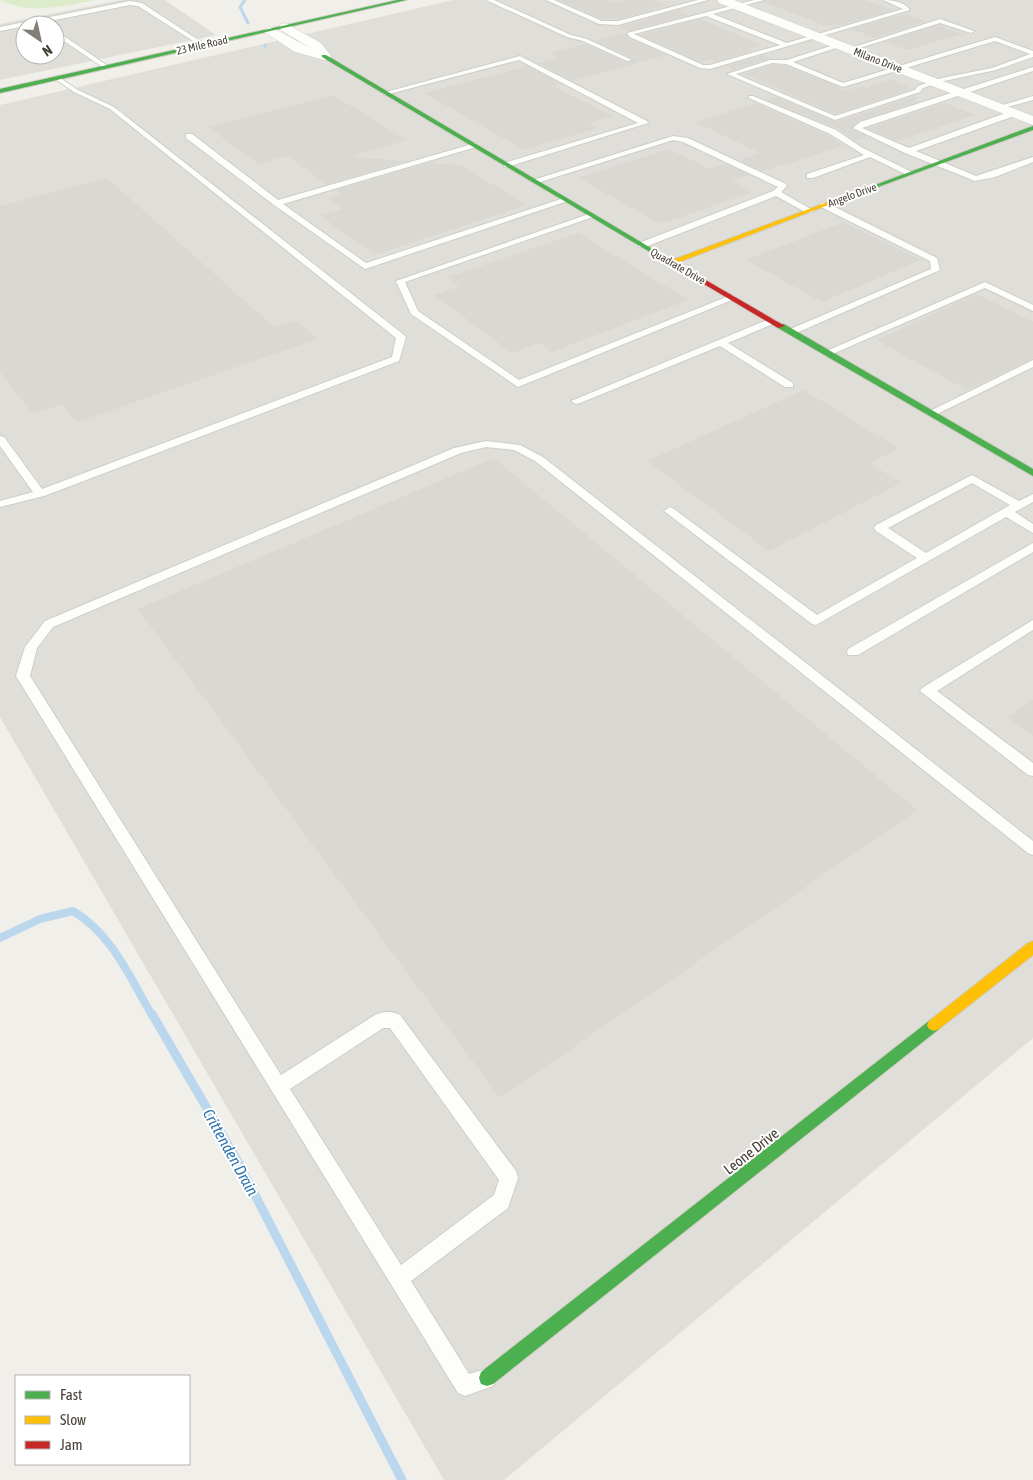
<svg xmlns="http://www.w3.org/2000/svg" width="1033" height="1480" font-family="'Asap Condensed',sans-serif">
  <rect width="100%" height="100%" fill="#f0efea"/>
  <path fill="#e0ded8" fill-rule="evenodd" d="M121,0H165L216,35L0,80V24ZM25,25H55V55H25Z
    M453,0H1033V1038L504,1480H444L0,717V105Z"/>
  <path fill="#dcebca" d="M0,0H95C63,6 30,15 0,0Z"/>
  <path fill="#dfdeda" d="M670,129L679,133L689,129L768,168L751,173L714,155L706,158L678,144L576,176L555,164Z"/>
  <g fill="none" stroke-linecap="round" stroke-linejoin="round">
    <path stroke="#bbd7ee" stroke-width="3" d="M245,0L240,7L248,23
      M265,45V47"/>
    <path stroke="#bbd7ee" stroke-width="8" d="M0,938L40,919L73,911C112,934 130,978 152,1015"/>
    <path stroke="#bbd7ee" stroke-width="9" d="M152,1014L237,1160L402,1480"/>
  </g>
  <path fill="#dad8d2" d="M559,0H606L613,3L626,0H652L667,6L618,19H602Z
    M766,0H865L894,10L840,25L835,24L826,26L763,2Z
    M678,10L689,15L628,31L619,27Z
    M904,14L927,21L875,38L851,29Z
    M700,19L762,45L747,49L752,51L715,62L710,59L701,62L640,35Z
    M938,25L962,34L907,50L885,42Z
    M625,33L629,39L666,55L572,81L538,63L559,58L549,53L585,44L626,63L632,62L633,58L596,41Z
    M763,55L770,58L734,70L726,66Z
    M772,65L786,66L846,90L864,86L867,87L892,79L912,89L835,114L744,74Z
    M527,66L560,84L554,86L613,116L589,123L598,128L524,150L424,93Z
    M333,95L407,140L349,157L407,161L327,184L287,156L258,164L208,127Z
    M915,96L917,102L859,121L851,129L867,137L855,141L837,128L767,100L776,97L836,122Z
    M756,103L829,136L844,145L785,165L782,164L762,171L739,160L760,153L695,122Z
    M945,103L975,115L898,141L867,128Z
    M669,149L710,169L726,164L749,175L732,181L753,192L661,224L578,178Z
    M429,163L460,165L527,205L374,255L321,216L343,209L328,198L341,194L336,190Z
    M107,178L274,327L295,320L318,339L77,422L62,404L33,414L0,372V206Z
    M844,222L921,260L822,302L746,260Z
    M578,233L688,300L552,352L539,343L512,353L434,295L460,286L448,277Z
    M977,294L1033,322V358L967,390L876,340Z
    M804,390L899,449L870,463L901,483L769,551L647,461Z
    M494,458L917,810L500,1098L138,609Z
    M1033,700V736L1008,717Z"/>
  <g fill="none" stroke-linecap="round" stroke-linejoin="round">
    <g stroke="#cecdc8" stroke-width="2">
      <path id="lane" d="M486,0H494L571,35L587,39L632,60L627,61L583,41L567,37Z
        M546,0H554L602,21H618L698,0H708L618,25L599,24Z
        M754,0H764L713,14L787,43L903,9L883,0C892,0 905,2 910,10L710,69L700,68L630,37L627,33ZM706,16L780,45L710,65H703L634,34Z
        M130,1L142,3L206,45L201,46L138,6L130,5L0,31V27Z
        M940,19L974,31L971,33L940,23L853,50L848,49Z
        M55,30L108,66V68H104L55,35Z
        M995,37L1033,51V57L996,70L944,81L923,88L920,92L835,120L727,74L770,60H787L840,43L843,45L842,46L793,62L843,83ZM995,41L1030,54L992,68L942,78L918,86L915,90L835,116L736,74L772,63L786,64L843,87Z
        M520,56L647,121L648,123L507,167H504V163L638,123L519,60L385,95L382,93Z
        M1033,67V71L862,128L909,148L1011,111H1017V115L916,151L976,176L1033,157V162L995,177L975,181L905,153L853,128L860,122Z
        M57,76L78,90L114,107L404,335L406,337L399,361L44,496L0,507V501L33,492L0,446V436L4,437L42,489L392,357L396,338L110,109L74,92L55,79V77Z
        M749,96H753L836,130L861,147L914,173L907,175L870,157L813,178H807V174L864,155L830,134L749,98Z
        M1033,96V100L1000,109L996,107Z
        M186,134H192L278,200L476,143V147L283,204L366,263L564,198L571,200L365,269L274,205L186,138Z
        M673,136L688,138L786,184L787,186L781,192L814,211L807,213L776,196L645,247H639V243L773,191L778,187L683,142L673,140L537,183L530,181Z
        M821,203H827L937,258L940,270L794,334H788V330L931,269L930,261L821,207Z
        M589,214L596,216L405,282L418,311L519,380L729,296L732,295L737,298L518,387L411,314L396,281Z
        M985,282L1033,305V311L985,288L830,355L827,356L822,353Z
        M772,318L777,321L775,323L728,343L793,383V387H785L720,346L580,403L576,404L571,401Z
        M1033,360V367L935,415H927L926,413Z
        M486,441L520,445L543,457L1033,841V855L1028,853L535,461L514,450L486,447L461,453L53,627L37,648L30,676L281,1075L375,1015C383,1011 392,1011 400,1015L516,1171L518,1178L508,1208L411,1281L469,1374L486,1369L493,1372L496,1379L493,1386L465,1396L458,1393L16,676L25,647L45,621L454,448ZM383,1028H390L499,1180L494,1195L401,1265L290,1089Z
        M972,475L1019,501L1033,494V502L1015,512L1033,524V533L1006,517L816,625L812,624L664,511L670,507L674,509L817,615L917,558L876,531L874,528L876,525ZM972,483L1010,505L926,553L888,528Z
        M1033,543V552L858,655H848L847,652L848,649Z
        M1033,620V630L937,691L1033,763V776L1028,775L920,691L922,688Z"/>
    </g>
    <g stroke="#cecdc8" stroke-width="1">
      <path id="street" d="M717,0H734L1033,116V125L719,3Z
        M285,23L321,43L331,56L329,59L324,60L295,52L263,31L269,27L273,28L310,48L281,30L279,27L281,24Z"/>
    </g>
    <g stroke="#d0ccc1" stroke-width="2">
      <path id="fast" d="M398,0H406L0,93V89Z
        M322,55H326L661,254L655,255L322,57Z
        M1033,126V130L856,195L851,194Z
        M778,324H784L1033,469V476L778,328Z
        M934,1019L939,1021L941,1025L939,1029L493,1384L487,1386L481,1384L479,1378L481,1372L929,1021Z"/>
    </g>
    <g stroke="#d0ccc1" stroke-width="2">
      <path id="slow" d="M852,193L857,194L674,264L667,262Z
        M1033,941V955L939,1029L934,1031L929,1029L927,1025L929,1021L1028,943Z"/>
    </g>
    <g stroke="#d0ccc1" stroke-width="2">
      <path id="jam" d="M655,253H659L785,326L778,328L655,255Z"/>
    </g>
    <use href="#lane" fill="#fdfdfc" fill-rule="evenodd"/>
    <use href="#street" fill="#fdfdfc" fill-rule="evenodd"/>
    <use href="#fast" fill="#4caf50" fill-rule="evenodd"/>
    <use href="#slow" fill="#ffc107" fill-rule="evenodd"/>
    <use href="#jam" fill="#c62828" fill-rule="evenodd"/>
  </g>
  <g text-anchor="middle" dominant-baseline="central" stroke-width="4" stroke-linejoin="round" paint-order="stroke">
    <g font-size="11" fill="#464136" stroke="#fff">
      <text transform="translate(202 45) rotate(-13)">23 Mile Road</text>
      <text transform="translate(878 60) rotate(21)">Milano Drive</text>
      <text transform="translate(852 195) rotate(-20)">Angelo Drive</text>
      <text transform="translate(678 266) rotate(30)">Quadrate Drive</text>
    </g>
    <g font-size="15" fill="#464136" stroke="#fff">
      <text transform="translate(751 1151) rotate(-38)">Leone Drive</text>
    </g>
    <g font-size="16" font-style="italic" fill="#3075b2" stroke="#fff">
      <text transform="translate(231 1152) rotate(61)">Crittenden Drain</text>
    </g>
  </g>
  <rect x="15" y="1375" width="175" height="90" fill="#ffffff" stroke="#b5b3af"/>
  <rect x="25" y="1391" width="25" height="8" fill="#4caf50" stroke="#b5b3af"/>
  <text x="60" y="1400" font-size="15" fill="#464136">Fast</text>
  <rect x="25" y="1416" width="25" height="8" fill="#ffc107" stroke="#b5b3af"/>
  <text x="60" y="1425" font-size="15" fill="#464136">Slow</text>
  <rect x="25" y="1441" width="25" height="8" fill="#c62828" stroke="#b5b3af"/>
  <text x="60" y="1450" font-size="15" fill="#464136">Jam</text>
  <g transform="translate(40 40) rotate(146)"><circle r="24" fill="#ffffff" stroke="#b5b3af"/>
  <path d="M0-4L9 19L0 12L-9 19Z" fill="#827e75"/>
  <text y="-8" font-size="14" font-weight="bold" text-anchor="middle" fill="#464136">N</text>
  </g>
</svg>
